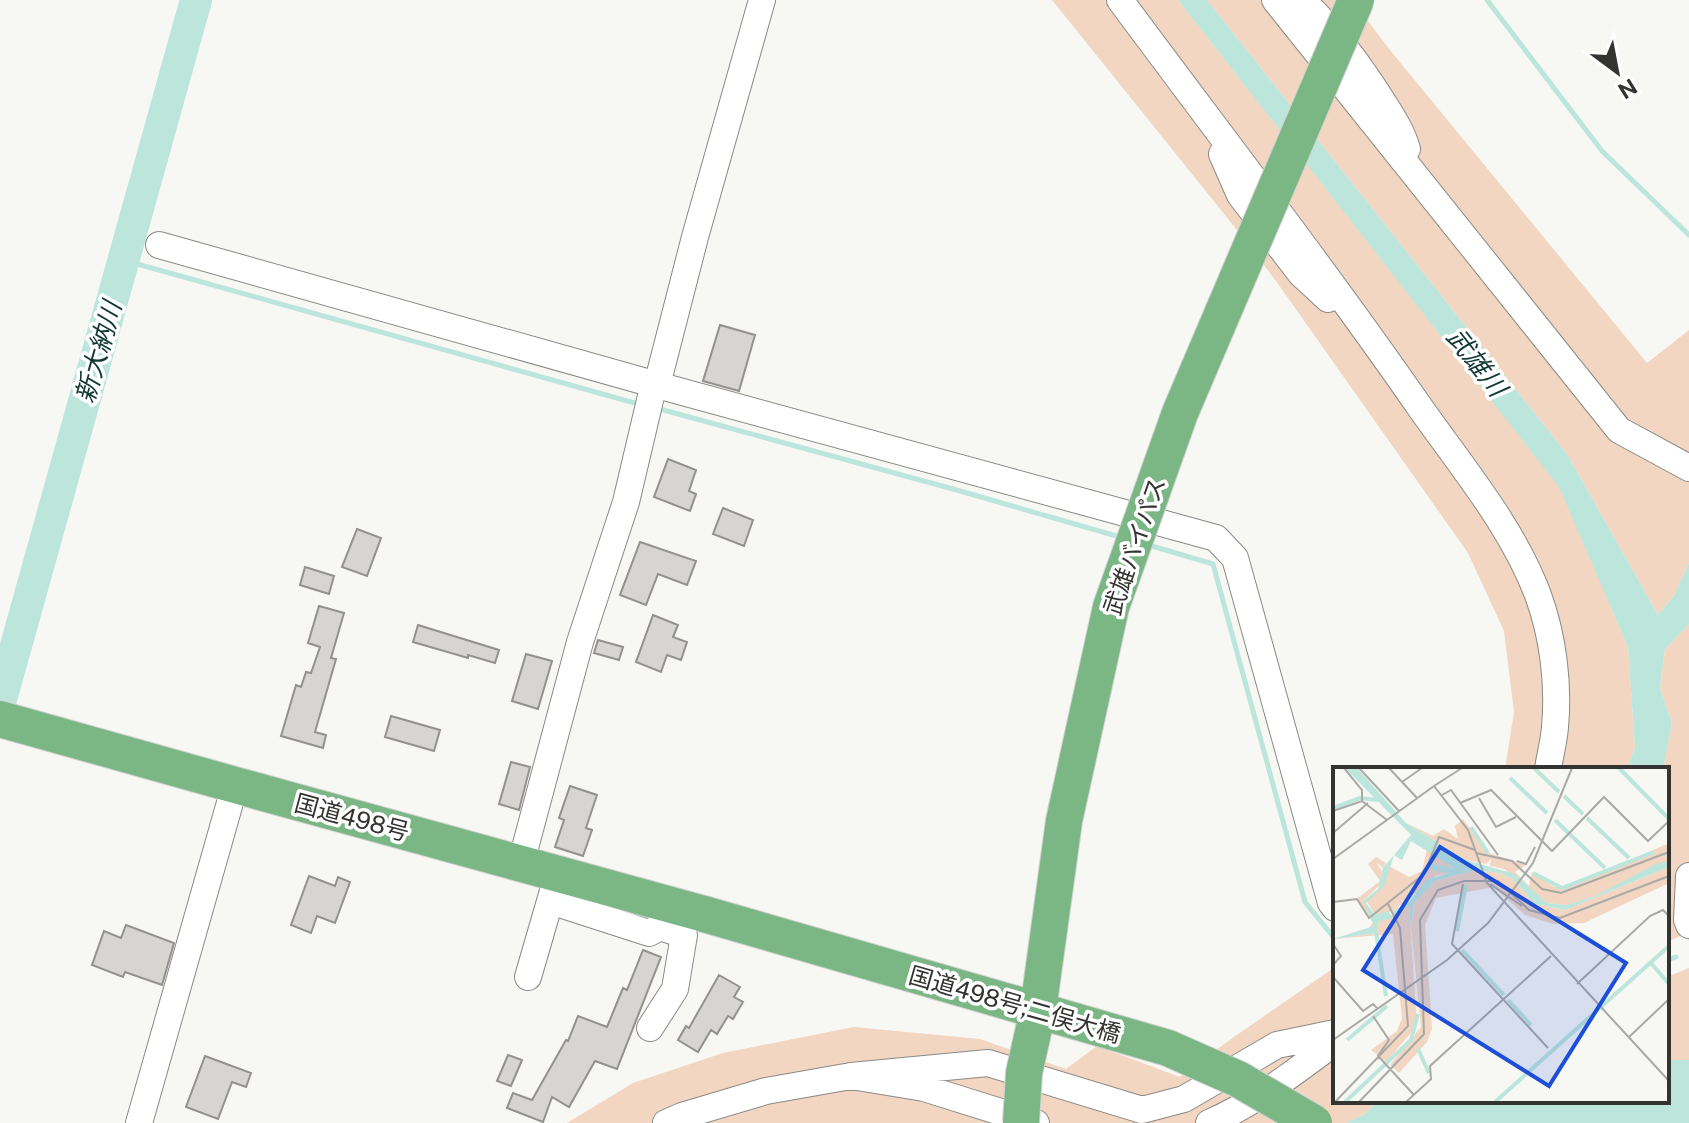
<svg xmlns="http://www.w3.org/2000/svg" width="1689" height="1123" font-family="'Public Sans','Noto Sans JP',sans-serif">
  <rect width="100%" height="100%" fill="#f7f7f4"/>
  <path fill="#f2d6c2" d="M1052,0H1178L1560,487L1628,647L1635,747L1627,769H1505L1514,712L1504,631L1468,553L1276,281L1233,225Z
    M1207,0H1352L1390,50L1647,363L1689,330V563L1674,596L1658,615L1567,454Z
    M1689,624V941L1685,934L1667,942V769H1663L1672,723L1660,688L1665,649Z
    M1335,967V1101H1377L1365,1114L1346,1123H567L633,1083L723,1053L854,1027L980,1039L1066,1069L1097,1046L1180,1077L1231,1039Z
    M1689,968V1060H1667V977Z"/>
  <path fill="#bce6dc" d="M1178,0H1207L1567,454L1658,615L1674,596L1689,563V624L1665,649L1660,688L1672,723L1663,769H1627L1635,747L1628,647L1559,487Z
    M1667,1060H1689V1123H1346L1365,1114L1377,1101H1667Z"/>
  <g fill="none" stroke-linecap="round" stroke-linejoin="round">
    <path stroke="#bce6dc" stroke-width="5" d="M1487,0L1602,151L1689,235
      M123,260L642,405
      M656,408L953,489L1120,537
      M1145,544L1213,564L1305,902L1335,939
      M1667,960L1676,957"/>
    <path stroke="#bce6dc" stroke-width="32" d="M0,703L196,0"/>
  </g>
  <path fill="#d6d5d2" stroke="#92918e" stroke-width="2" d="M720,325L755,335L739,391L703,381Z
    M668,459L696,470L689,491L696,494L690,511L654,497Z
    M723,508L753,520L744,546L713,534Z
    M357,529L381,538L367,576L342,567Z
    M640,542L696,561L687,585L658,574L646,605L620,595Z
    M305,567L334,576L329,594L300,585Z
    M319,606L344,613L331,658L336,659L315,732L326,735L323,748L281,736L296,685L301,687L306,672L311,673L320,647L308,643Z
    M653,615L678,625L673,637L687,642L681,660L667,655L661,672L636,662Z
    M418,625L499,650L495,663L468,655V658L413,642Z
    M598,640L623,647L619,660L594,653Z
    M526,654L552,661L538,709L512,701Z
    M391,716L440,730L434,751L385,737Z
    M511,762L530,767L519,810L499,804Z
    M570,786L597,795L586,828L592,830L583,856L555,847L564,820L559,818Z
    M309,876L335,886L338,877L350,882L335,923L317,916L311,933L291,925Z
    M126,925L174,943L162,985L125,972L123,977L92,965L104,931L121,938Z
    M643,950L661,957L617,1069L595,1061L569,1107L552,1097L543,1122L507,1108L513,1093L532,1100L566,1040L568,1041L578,1016L607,1027L623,988L627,990Z
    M719,975L740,987L734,997L743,1002L733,1019L728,1016L717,1034L711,1030L698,1052L678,1040L686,1026L689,1028Z
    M508,1055L522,1060L511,1086L497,1081Z
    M205,1056L251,1073L246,1087L232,1082L218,1119L186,1107Z"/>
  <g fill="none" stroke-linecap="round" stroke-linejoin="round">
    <g stroke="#898a86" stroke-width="28">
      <path id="minor" d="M1120,0C1220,135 1323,268 1419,406C1461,466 1512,526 1538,595C1553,636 1559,684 1555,727C1554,741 1550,755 1548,769
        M1275,0L1619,430L1689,468
        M1302,0C1333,29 1358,63 1381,99C1391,115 1402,131 1407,149
        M1222,154L1240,195L1301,274L1328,299
        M159,245L657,385L1216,538L1235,558L1331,903L1335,908
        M521,863L580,642L626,502L651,396L657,385L695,237L762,0
        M1689,876L1687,920L1689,925
        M550,901L649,933L660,927L684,935L675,989L650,1028
        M528,977L555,884
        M851,1076L988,1063L1142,1110L1184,1099L1277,1045L1335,1033
        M139,1123L235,785
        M666,1123L682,1116L766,1091L851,1076L924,1088L1036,1123
        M1209,1123C1255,1103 1295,1072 1335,1042"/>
    </g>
    <g stroke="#d2d2d2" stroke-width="38">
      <path id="highway" d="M0,719L235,785L704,914"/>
    </g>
    <use href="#minor" stroke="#fff" stroke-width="26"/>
    <use href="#highway" stroke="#7bb785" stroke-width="36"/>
    <g stroke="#d2d2d2" stroke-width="38" stroke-linecap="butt">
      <path id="highway-bridge" d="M704,914L1168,1048L1238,1079L1314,1123
        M1021,1123L1024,1073L1038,1010L1064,821L1111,607L1180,413L1356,0"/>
    </g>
    <use href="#highway-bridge" stroke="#7bb785" stroke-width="36"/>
  </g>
  <g text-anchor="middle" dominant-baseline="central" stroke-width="7" stroke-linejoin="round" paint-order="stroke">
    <g font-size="24" fill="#333432" stroke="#fff">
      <text transform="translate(1134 546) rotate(-71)">武雄バイパス</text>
      <text transform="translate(352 817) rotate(15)">国道498号</text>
      <text transform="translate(1015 1004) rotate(16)">国道498号;二俣大橋</text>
    </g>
    <g font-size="26" font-style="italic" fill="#123932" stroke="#fff">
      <text transform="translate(98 352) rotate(-74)">新大納川</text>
      <text transform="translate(1477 362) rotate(52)">武雄川</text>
    </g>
  </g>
  <g transform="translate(1333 767)">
    <rect width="336" height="336" fill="#f7f7f4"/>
    <path d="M130,52L154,85L193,98L182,105L196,119L199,105L221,120L240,119L336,76V95L260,130L233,138L214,136L171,102L157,99L158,92L153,97L133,93L73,56L100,69L111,62L125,72L122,59ZM94,82L121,101L95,97L117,106L103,109L60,144L42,148L33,133L44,125L56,99L76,110L89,104ZM43,90L53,96L50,101L43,95L49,104L47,118L30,134L42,152L41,159L35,163L40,155L24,132L47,114L35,97ZM336,100V116L251,156L220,157L192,148L160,120L103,131L92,158L99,262L94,275L66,306L57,298L88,260L78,159L81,136L102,114L142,103L167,106L180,112L202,137L232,143ZM76,138L84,259L53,295L38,283L64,264L69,251L60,167L0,172L44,166L46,154Z" fill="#f2d6c2"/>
    <path d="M12,1H24L73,56L133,93L182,107L214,136L233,138L260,130L325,96L336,95V100L232,143L202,137L180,112L167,106L142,103L102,114L81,136L78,159L85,251L76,138L62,148L60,144L77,134L93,113L116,106L99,103L98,97L121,101L78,74L69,93L61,88L51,119L33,136L42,148L55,144L60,151L46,154L44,166L0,172L41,159L30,134L45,122L50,101L78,68Z" fill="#bce6dc"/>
    <path fill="none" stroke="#bce6dc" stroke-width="4" d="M201,1L226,25M286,1L335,51M177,11L214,46M231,29L250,47M0,41L27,31L45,33M254,51L296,91M222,53L272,101M138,60L155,86M200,106L229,121L321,85M124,164L133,118M43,165L53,229M129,183L171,228M317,195L336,217M175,233L198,258M14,273L54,239M85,282L96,306M12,335L78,273L85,247M162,335L336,179"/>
    <path fill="none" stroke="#a9a9a6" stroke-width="2" d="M11,1L29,23V34M26,1L66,44M56,1L84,31M129,1L101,19L135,63L154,116L336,314M69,15L89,1M109,28L118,23L165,88M146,31L163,60L183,50M127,36L158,23L219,84L271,30L315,74L336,54M0,44L29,34L54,53M0,66L35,36M143,86L179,94L209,122L228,126L336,85M0,92L101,19M184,94L193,97L202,80M130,117L119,177L215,281M157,117L189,139M0,135L24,132L36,151L91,107L106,70L142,83M0,177L8,189L0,198M0,210L30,244L40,237L45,242M244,217L317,149L330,143L336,149M40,249L56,273L45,289L81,328M295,271L336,232M0,273L114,193L155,156L200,96L239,1M2,335L75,259L67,161L55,137M26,335L91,267L87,153L105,123L131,114H165L196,143L227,151L336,109M73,335L98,312L97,299L218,189"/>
    <path fill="#1d4ed8" fill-opacity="0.15" stroke="#1d4ed8" stroke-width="4" d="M107,80L293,196L216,319L30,203Z"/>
    <rect width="336" height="336" fill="none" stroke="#333432" stroke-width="4"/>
  </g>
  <g transform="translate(1617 72) rotate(148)" stroke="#ffffff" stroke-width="6" paint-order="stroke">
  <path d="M0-6L14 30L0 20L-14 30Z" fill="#333432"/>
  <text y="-12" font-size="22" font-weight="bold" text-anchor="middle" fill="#333432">N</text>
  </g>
</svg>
